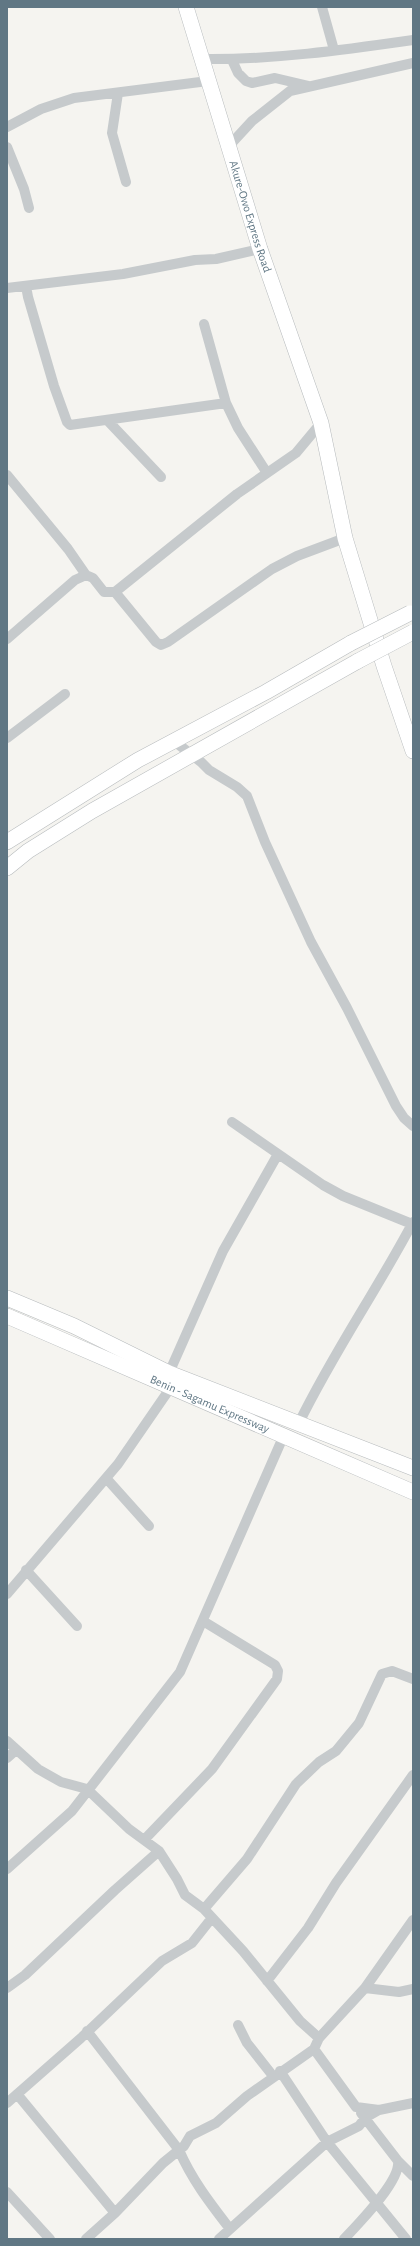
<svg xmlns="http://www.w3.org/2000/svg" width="420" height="2246" font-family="'Alegreya Sans',sans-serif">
  <rect width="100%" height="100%" fill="#f5f4f0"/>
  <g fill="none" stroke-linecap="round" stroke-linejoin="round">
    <g stroke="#b7bbbd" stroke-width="16">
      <g id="highway">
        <path id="s1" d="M186,7L260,249L321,423L345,538L384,666L413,751"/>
        <path d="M7,842L138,760L266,692L351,643"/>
        <path d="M7,868L28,851L92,811L358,661"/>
        <path d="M7,1298L74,1326L169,1373L413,1468"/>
        <path id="s2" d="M7,1316L413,1492"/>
      </g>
    </g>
    <path stroke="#c6cacc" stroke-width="10" d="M322,7L334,50
      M202,59C273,60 343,50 413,40
      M232,60L238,73L246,81L252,83L275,78L309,86
      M118,93L112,133L126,182
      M7,127L41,109L74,98L208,81
      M7,147L24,189L29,208
      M228,147L252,121L290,91L413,63
      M26,286L28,297L54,386L67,422L70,425L226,403
      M7,288L123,274L195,260L216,259L260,249
      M204,324L226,403L238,428L267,473
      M108,421L161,477
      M7,475L68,549L86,575L93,578L104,592H115L237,494L296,453L321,423
      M115,592L156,642L161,645L168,642L272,569L297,556L345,538
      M7,639L75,580L86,575
      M7,738L65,694
      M174,741L201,762L209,770L237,787L247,796L265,842L311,942L347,1008L396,1106L404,1118L413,1126
      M232,1122L323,1185L343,1196L412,1224
      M169,1373L223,1251L278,1154
      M299,1423C333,1353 377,1290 413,1222
      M106,1478L149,1526
      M26,1570L77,1626
      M7,1594L118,1464L171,1387
      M7,1741L38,1769L61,1782L87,1789L129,1829L159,1851L177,1879L185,1895L204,1909L243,1951L300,2021L319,2038
      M7,1758L16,1750
      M144,1840L212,1769L277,1679L278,1671L275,1665L203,1621
      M7,1869L72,1811L180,1672L284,1435
      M204,1909L247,1859L296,1784L319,1762L336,1751L359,1723L382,1674L392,1671L413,1679
      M267,1981L308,1928L336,1883L413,1775
      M7,1988L25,1975L115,1890L159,1851
      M365,1988L399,1992L413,1989
      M238,2025L247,2043L273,2076
      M87,2031L179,2150C192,2180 210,2203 230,2229
      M314,2049L356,2107L379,2110L413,2103
      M280,2071L327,2142L406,2239
      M17,2094L115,2213
      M7,2103L81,2038L162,1961L192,1943L211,1919
      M361,2113L398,2161L413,2176
      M7,2192L50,2239
      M86,2239L115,2213L163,2163L184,2146L190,2136L216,2123L247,2096L314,2049L319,2038L365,1988L413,1920
      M219,2239L327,2142L359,2126L365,2118L379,2110
      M344,2239C358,2224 401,2181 398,2161"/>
    <use href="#highway" stroke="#fff" stroke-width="15"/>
    <g stroke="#b7bbbd" stroke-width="16" stroke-linecap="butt">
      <path id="highway-bridge" d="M351,643L410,613
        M358,661L413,632"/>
    </g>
    <use href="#highway-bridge" stroke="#fff" stroke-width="15"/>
  </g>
  <g text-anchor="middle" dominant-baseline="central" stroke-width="4" stroke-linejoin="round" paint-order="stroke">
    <g font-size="12" fill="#607784" stroke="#fff">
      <text stroke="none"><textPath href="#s1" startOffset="219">Akure-Owo Express Road</textPath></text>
      <text stroke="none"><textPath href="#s2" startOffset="221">Benin - Sagamu Expressway</textPath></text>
    </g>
  </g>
  <rect width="420" height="2246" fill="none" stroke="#607784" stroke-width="16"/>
</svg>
